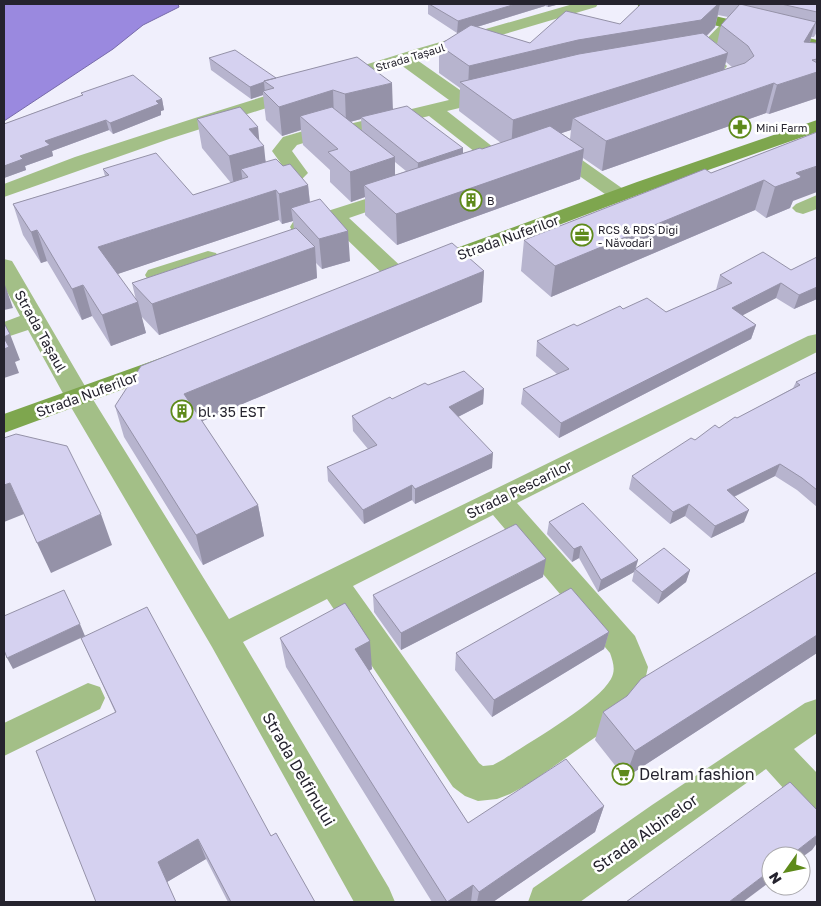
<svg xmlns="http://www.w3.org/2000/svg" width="821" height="906" font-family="'Golos Text',sans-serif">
  <rect width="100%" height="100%" fill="#f0effc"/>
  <path fill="#9a89df" stroke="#776aaa" d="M4,4H178L179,7L143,25L113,49L4,121Z"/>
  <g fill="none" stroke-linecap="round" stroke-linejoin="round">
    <path fill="#a3bf87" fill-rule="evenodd" d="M573,4H598L596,7L417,60L467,95L495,89L501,90L504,94L501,98L447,111L507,158L510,162L507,166L500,168L493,166L429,116L344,137L336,133L297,145L292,151L308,173L301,180C287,184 271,193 257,189L254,185L257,181L287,172L272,151L283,137L337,121L345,125L449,100L401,65L169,139L4,197V184L75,157L195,118L416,49Z
      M730,19L736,21L738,24L712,53L727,66L724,70C712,73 700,63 693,53L724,21Z
      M551,141L558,143L626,191L629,195L626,199L619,201L612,199L544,151L541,147L544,143Z
      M400,188L407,190L410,194L407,198L349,218L407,272L410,277L407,282L399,284L391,282L331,224L301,234L293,232L290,227L293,222Z
      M817,195V209L803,214L796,212L792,208L796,204Z
      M208,251L216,253L219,258L216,263L156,282L148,280L145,275L148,270Z
      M4,259L12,261L15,266L89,393L229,619L808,336L817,334V352L517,503L635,636L648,667L644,685L639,696L617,722L530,783L510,794L497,799L478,801L465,796L453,787L327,599L243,642L389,888L395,902H354L212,647L65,397L28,330L4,338V322L20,316L4,286ZM493,515L610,653C613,662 616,670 611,679C597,704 531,741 504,759L493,765L483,766L479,763L353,586Z
      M88,683L100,687L105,698L100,709L4,756V723Z
      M817,699V733L794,749L817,773V817L804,811L766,769L580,902H528L533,888L652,805L805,703Z"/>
    <path fill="#7ea64e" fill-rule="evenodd" d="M637,4H664L817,40V50L639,7Z
      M817,120V132L651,190L437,271L429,273L421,271L418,266L421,261L637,182Z
      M169,355L178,357L182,363L178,369L4,433V414Z"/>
  </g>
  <path fill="#b7b4ce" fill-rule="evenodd" d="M428,4H560L548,7L545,6L477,27L530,43L620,24L641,4H817V32L814,37H811L810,43H817V98L769,114L766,113L602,171L583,158L580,179L397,245L365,215V197L351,202L330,182V170L303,145L301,130L282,136L266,120L263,95L251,99L211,70L209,58L276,78L357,57L393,109L463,148V153L482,149L501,143L459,111L460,88L439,73V45L461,32L457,33L428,14ZM718,15L728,17L721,25L717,44L707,36L715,27ZM726,62L732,67L724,70ZM361,119L362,131L350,122ZM571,130L570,139L561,133ZM395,162L406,171L395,175Z
    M81,93L162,99L164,110L161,111V115L113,134L109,130L52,151L53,156L25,166L26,170L4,178V124L82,95Z
    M197,119L259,141L266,162L283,166L308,185L310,202L350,261L322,269L316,263L317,278L159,335L141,316L146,333L111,346L92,316L82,320L47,261L41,263L23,235L13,204L105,176L103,169L193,195L231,183L202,148ZM279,220L282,224L293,221L294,229L132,283L136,300L117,274Z
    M817,132L790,208L766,218L755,210L551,297L521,271L524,240L711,173Z
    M817,257V299L794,309L776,298L742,315L756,325L751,339L559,438L521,404L523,389L557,374L536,356L537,341L623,309L666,312L716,290L720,275L791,270Z
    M484,271L482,302L202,421L258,505L264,536L203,565L124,437L115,406Z
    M817,372V507L797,490L775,476L734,497L744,522L711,538L685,516L670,524L629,489L632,476L695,440L719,428L793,388L796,382Z
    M428,385L484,389L483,404L458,417L492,468L415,504L412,500L364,524L328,481L327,467L368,449L353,431L352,416Z
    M549,522L638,560L636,568L690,570L686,582L658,604L632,581L634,572L598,592L579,558L572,562L547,534Z
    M817,572V653L625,778L595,740L603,712Z
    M543,577L401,650L374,612L373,595Z
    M609,632L604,649L492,717L455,670L456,653Z
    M85,636L271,836L315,902H228L206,859L167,882L96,902L115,712L81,638L13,669Z
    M280,638L372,669L369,671L468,823L604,806L595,832L493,902H432L286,667Z"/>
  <path fill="#9592a8" d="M516,4H545V6L457,33L458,21Z
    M548,4H560L548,7Z
    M718,4H720L715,27L695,47L468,88L469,66Z
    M816,22L807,50L804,42Z
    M728,53L721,81L573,118L571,130L511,150L513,120Z
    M817,72V98L769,114L777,85Z
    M264,82L265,93L263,91V95L251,99L250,87Z
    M392,83L393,112L361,117V119L346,123L345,94Z
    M774,83L766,113L602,171L606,141Z
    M333,90L334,119L300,116L301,130L282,136L279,107Z
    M162,99L164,110L161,111V115L113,134L110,123L156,101Z
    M106,120L109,130L52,151L53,156L25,166L26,170L4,178V166L45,141Z
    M258,127L260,147L264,146L267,176L248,177L241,169L243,183L234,185L229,156L249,129Z
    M463,148V166L417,181L418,163Z
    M584,149L580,179L397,245L396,214Z
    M395,157V187L364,185L365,197L351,202L350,172Z
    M817,166V192L793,201L790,208L766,218L775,187L796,173Z
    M764,180L755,210L551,297L555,266Z
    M308,185L311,215L291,208L293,221L282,224L279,194Z
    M276,190L279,220L106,278L98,247Z
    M37,230L47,261L41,263L31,232Z
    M348,231L350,261L322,269L319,239Z
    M315,247L317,278L159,335L152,304Z
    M484,271L482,302L191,426L184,394Z
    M4,282L13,308L4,310Z
    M781,283L776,298L728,323L732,308Z
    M83,285L92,316L82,320L72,289Z
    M817,287V299L794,309L799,295Z
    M138,302L146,333L111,346L102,315Z
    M756,325L751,339L559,438L561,423Z
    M10,334L20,360L15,362L19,373L4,378V337Z
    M484,389L483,404L448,422L449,407Z
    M493,453L492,468L415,504V489Z
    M780,464L775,476L723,502L727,490Z
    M10,483L24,514L4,522V485Z
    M412,485V500L364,524L363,510Z
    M689,504L685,516L670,524L673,512Z
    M258,505L264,536L203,565L196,535Z
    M749,510L744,522L711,538L715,526Z
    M101,514L112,545L51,573L37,543Z
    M581,546L579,558L572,562L574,549Z
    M546,559L543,577L401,650V633Z
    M638,560L634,572L598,592L601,580Z
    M690,570L686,582L658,604L662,592Z
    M80,624L85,636L13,669L7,658Z
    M609,632L604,649L492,717L494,700Z
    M817,635V653L625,778L635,751Z
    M370,641L372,669L357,678L355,649Z
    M604,806L595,832L493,902H477L479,892Z
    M817,835V843L812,850L801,858V856H790Z
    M198,839L206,859L167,882L176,902L158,862Z
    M771,870V881L743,902H729Z
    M473,885L471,902H447Z"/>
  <path fill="#d5d1f0" stroke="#9592a8" d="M429,4H516L458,21Z
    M641,4H718L701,20L578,40L469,66L439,45L471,25L530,43L566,11L620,24Z
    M740,4L816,22L804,42L817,43V59L812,60L817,63V72L777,85L774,83L606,141L573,118L745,63L754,56L748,46L721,25Z
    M781,4H817V12Z
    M703,33L728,53L513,120L460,82L579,54Z
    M235,50L276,78L264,81V82L250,87L209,58Z
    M357,57L392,83L345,94L333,90L279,107L263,91L274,88L264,81Z
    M133,75L162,99L156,101L159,104L110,123L106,120L45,141L50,145L20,156L23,159L4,166V128L5,127L4,126V124L83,95L81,93Z
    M407,106L463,148L418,163L361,117Z
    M240,107L258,127L249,129L264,146L229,156L197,119Z
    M332,107L395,157L350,172L328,152L338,149L300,116Z
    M550,126L584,149L396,214L364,185L480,148L482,149Z
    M817,132V166L796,173L801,176L800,178L775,187L764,180L555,266L524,240L705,169L711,173Z
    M156,153L193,195L248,177L241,169L276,159L283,166L290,164L308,185L279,194L276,190L98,247L138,302L102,315L83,285L72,289L37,230L31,232L13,204L109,175L103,169Z
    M320,199L348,231L319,239L291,208Z
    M296,228L315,247L152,304L132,283Z
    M452,243L484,271L184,394L258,505L196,535L115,406L141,366Z
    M763,252L791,270L817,257V287L799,295L781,283L732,308L756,325L561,423L523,389L569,369L537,341L574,324L577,326L620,306L623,309L647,298L666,312L732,283L720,275Z
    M4,323L10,334L4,337Z
    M4,338L9,347L4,349Z
    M464,371L484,389L449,407L493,453L415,489L412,485L363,510L327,467L377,445L352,416L390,397L392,399L425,383L428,385Z
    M817,372V490L802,478L780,464L727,490L749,510L715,526L689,504L673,512L632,476L691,438L695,440L715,425L719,428L735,417L737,418L800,385L796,382Z
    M16,434L67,446L101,514L37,543L10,483L4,485V438Z
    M583,503L638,560L601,580L581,546L574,549L549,522Z
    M516,524L546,559L401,633L373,595Z
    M664,548L690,570L662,592L635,569Z
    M817,572V635L635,751L603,712L627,696L641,679Z
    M571,588L609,632L494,700L456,653Z
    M64,590L80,624L7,658L4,650V616Z
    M345,603L370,641L355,649L468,823L566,759L604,806L479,892L473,885L447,902L280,638Z
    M147,607L271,836L276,833L315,902H231L198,839L158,862L176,902H96L36,751L116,712L81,638Z
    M790,782L817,810V835L790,856H771V870L729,902H626Z"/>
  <defs>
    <g id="pharmacy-ring" transform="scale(1.125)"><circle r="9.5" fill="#fff" stroke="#5e8a1a" stroke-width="1.5"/><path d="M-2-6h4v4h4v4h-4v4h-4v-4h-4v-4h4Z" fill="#5e8a1a"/></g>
    <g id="building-ring" transform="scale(1.125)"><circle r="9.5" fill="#fff" stroke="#5e8a1a" stroke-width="1.5"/><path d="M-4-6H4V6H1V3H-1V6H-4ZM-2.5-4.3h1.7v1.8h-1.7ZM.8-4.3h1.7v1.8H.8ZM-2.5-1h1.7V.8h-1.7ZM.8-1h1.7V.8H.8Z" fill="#5e8a1a"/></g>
    <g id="office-ring" transform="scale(1.125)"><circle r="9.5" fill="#fff" stroke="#5e8a1a" stroke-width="1.5"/><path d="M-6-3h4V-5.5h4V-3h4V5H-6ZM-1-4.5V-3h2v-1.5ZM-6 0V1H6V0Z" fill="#5e8a1a"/></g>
    <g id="supermarket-ring" transform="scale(1.125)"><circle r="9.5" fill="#fff" stroke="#5e8a1a" stroke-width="1.5"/><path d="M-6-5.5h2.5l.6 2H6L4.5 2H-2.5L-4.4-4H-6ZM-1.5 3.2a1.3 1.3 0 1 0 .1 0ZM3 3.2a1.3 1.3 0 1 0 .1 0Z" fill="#5e8a1a"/></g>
  </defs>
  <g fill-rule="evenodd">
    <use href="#pharmacy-ring" x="740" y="127"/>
    <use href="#building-ring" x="471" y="200"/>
    <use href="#office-ring" x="582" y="235"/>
    <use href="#building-ring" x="182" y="411"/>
    <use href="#supermarket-ring" x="623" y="774"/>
  </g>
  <g text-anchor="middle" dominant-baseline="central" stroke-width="5" stroke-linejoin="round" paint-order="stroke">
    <g font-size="11" fill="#25232e" stroke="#fff">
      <text transform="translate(410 57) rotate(-17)">Strada Tașaul</text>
    </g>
    <g font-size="11" fill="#25232e" stroke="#fff" text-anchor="start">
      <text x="756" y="127">Mini Farm</text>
      <text x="487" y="200">B</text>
      <text x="598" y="229">RCS &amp; RDS Digi<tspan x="598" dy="13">- Năvodari</tspan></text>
    </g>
    <g font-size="14" fill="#25232e" stroke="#fff">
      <text transform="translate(508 237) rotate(-20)">Strada Nuferilor</text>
      <text transform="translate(41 331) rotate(61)">Strada Tașaul</text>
      <text transform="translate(87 394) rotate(-20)">Strada Nuferilor</text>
      <text transform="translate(519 489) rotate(-26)">Strada Pescarilor</text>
    </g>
    <g font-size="14" fill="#25232e" stroke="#fff" text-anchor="start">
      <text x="198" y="411">bl. 35 EST</text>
    </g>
    <g font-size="16" fill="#25232e" stroke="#fff">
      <text transform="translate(299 769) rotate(60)">Strada Delfinului</text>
      <text transform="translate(645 833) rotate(-35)">Strada Albinelor</text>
    </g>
    <g font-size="16" fill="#25232e" stroke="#fff" text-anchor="start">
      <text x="639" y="774">Delram fashion</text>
    </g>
  </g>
  <rect width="821" height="906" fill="none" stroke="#25232e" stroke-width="10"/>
  <g transform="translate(786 871) rotate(237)"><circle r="24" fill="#ffffff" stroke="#a8a7ab"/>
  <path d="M0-4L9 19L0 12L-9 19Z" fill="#5e8a1a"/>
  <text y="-8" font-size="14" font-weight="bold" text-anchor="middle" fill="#25232e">N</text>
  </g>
</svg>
